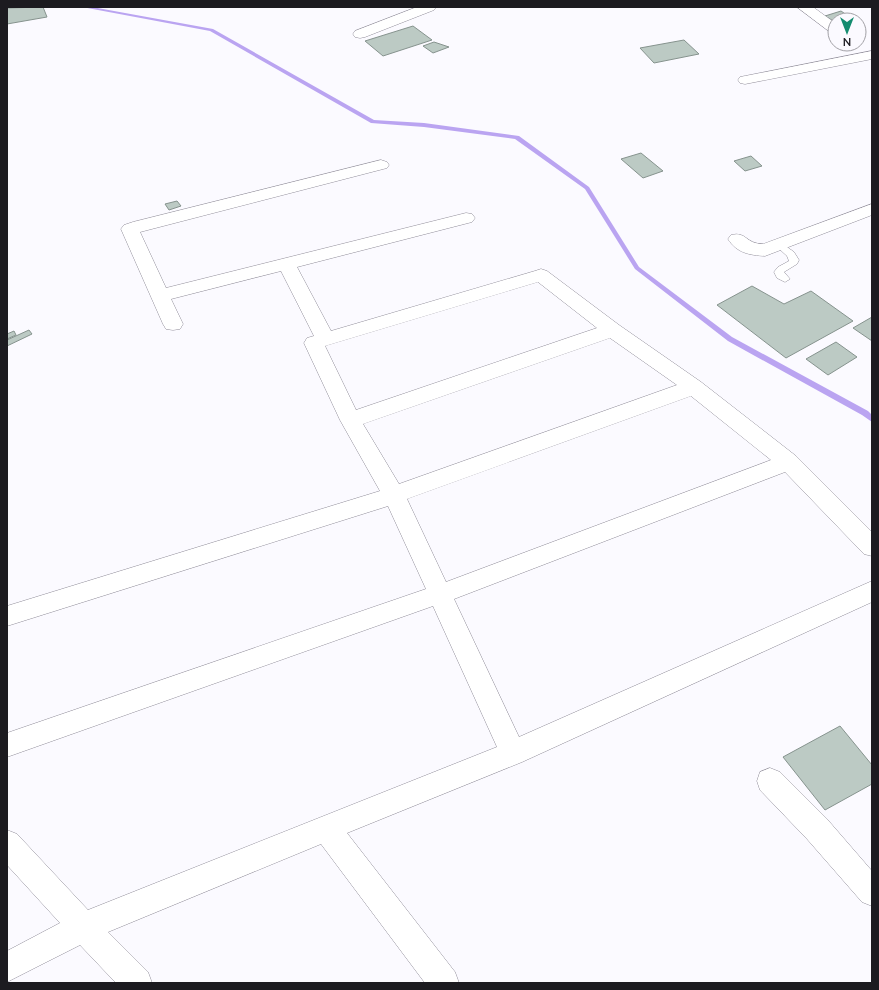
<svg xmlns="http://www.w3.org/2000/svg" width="879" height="990" font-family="Lato,sans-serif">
  <rect width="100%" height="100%" fill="#fbfaff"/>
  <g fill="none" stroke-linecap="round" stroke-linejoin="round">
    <path fill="#baa4f1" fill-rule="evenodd" d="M82,7H92L213,29L374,120L424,123L519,136L589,187L639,267L732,337L868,411L872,415V422L862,415L728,341L635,269L585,189L515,139L424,127L371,123L210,31Z"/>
  </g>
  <path fill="#bccac4" stroke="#86938e" d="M43,7L47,17L7,24V8Z
    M841,11L854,20H835V22L825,16Z
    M413,26L432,40L383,56L365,41Z
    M684,40L699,54L654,63L640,48Z
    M434,42L449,47L433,53L423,46Z
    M641,153L663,171L643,178L621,159Z
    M751,156L762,166L745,171L734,161Z
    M177,201L181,206L169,210L165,204Z
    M752,286L784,304L811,291L853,321L786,358L717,305Z
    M872,317V341L853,328Z
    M29,330L32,334L7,346V340Z
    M14,331L16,335L7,339V334Z
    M836,342L857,357L828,375L806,359Z
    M840,726L872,765V784L825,810L783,757Z"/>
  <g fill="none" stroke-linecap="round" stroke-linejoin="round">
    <g stroke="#908d99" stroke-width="1">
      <path id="lane" d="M780,242L794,252L799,260L797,264L784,272L790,279L785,282L777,278L774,272L778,267L789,261L787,256L775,245Z"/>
    </g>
    <g stroke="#908d99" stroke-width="1">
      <path id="street" d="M417,7H436L434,10L365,37L360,38L355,37L353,34L355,31Z
        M797,7H813L835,23V33L830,32Z
        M872,51V59L745,84L740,83L738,80L740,77L745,76Z
        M381,160L387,162L389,165L387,168L140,232L166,288L466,213L472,214L475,218L472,222L297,267L331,331L535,271L541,269L547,271L619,325L701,382L796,456L872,532V556L864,554L785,472L454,599L519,737L872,581V602L522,762L347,833L455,972L459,983H425L321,844L108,932L148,972L152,983H116L80,945L7,982V951L60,923L7,865V830L17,834L88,910L497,747L433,606L7,757V733L426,589L388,506L7,626V606L380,491L340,420L304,343L307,338L314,336L281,271L171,299L183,324L180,329L173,330L166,329L163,324L121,229L124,225L133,222ZM538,282L597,328L356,410L325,346ZM610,338L677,385L399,484L363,424ZM691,396L771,460L446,582L407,499Z
        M872,204V215L765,256C749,255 737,253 728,239L731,235C747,231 745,244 763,244Z
        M770,768L780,772L827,819L872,871V906L862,902L807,839L760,790L757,781L760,772Z"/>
    </g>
    <use href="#lane" fill="#fff" fill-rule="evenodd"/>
    <use href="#street" fill="#fff" fill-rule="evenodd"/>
  </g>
  <rect width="879" height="990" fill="none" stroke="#1c1b20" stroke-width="16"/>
  <g transform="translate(847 32) rotate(180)"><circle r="19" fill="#fbfaff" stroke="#a2a1a6"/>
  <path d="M0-3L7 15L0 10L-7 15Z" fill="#148c6f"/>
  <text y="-6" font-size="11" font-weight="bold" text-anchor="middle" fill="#1c1b20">N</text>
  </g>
</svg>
